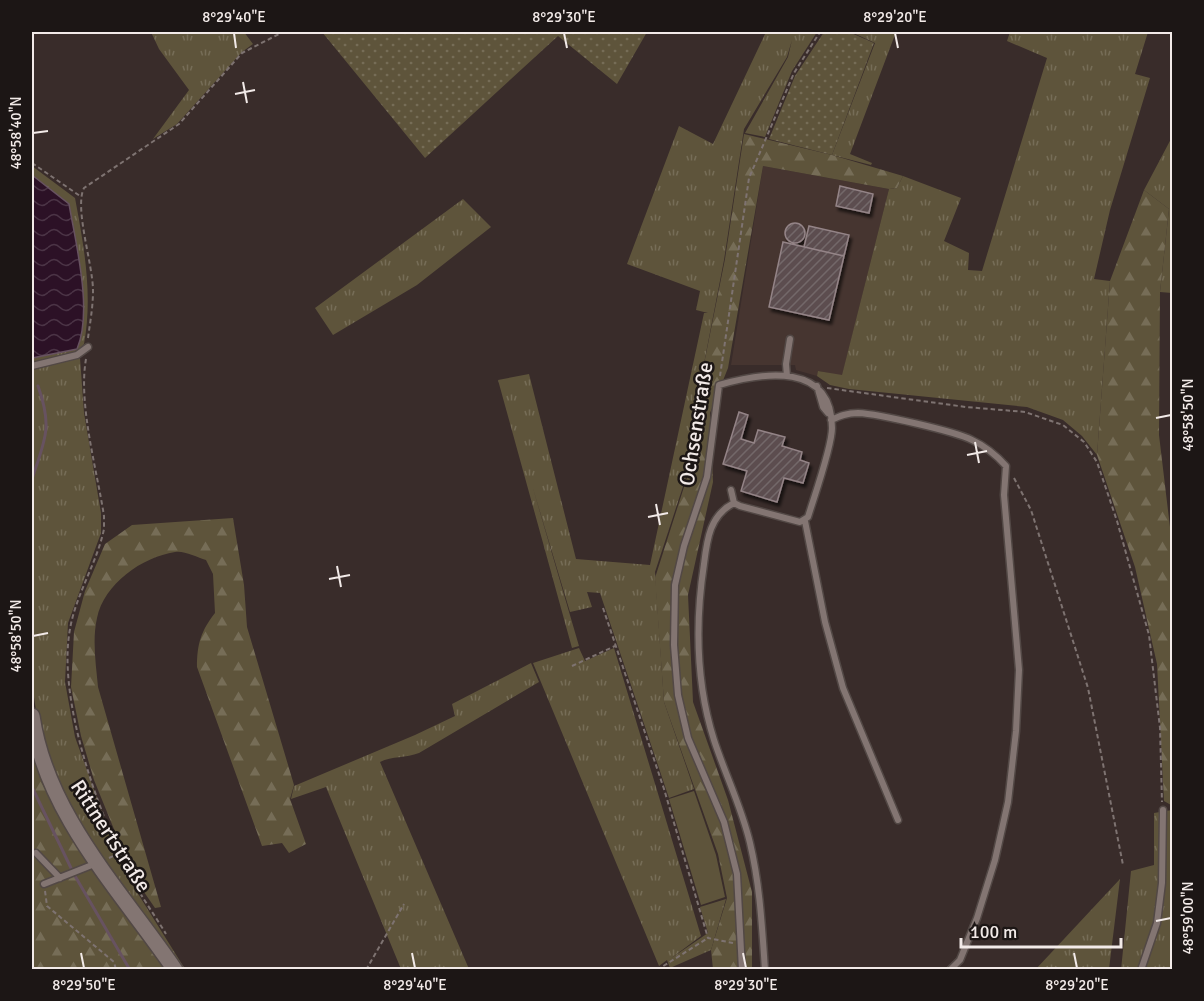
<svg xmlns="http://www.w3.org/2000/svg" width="1204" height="1001" font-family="Signika,sans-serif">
  <defs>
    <pattern id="grass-tufts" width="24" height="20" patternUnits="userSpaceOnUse" patternTransform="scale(1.5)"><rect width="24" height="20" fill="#5e543b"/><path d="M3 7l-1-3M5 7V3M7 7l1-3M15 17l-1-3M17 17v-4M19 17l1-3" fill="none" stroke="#766d57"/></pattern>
    <pattern id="forest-firs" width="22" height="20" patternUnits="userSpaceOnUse" patternTransform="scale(1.5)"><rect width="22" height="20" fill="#5e543b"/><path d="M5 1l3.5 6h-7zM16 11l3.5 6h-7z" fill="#766d57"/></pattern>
    <pattern id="garden-dots" width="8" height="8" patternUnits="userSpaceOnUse" patternTransform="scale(1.5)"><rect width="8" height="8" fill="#5e543b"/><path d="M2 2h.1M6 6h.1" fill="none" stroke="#766d57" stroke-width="1.8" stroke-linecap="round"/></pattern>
    <pattern id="water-waves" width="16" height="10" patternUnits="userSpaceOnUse" patternTransform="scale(1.5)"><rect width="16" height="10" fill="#2c1126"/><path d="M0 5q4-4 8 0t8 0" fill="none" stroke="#4b3446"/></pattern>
    <pattern id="building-hatch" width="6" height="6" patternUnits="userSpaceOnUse" patternTransform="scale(1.5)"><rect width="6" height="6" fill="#5b4d50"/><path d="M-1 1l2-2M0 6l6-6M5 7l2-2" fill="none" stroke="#736769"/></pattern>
    <filter id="shadow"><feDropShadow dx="2.5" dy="4" stdDeviation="1.5" flood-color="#0009"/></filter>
  </defs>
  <rect width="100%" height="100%" fill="#392c2a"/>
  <path fill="#463530" d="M763,166L889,189L842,376L819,371L817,376L796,370L795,365H731Z"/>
  <path fill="url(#grass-tufts)" d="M151,32H244L253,44L242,52L177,124L153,139L189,90L159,49Z
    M766,32H817L792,71L765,137L745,133L788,57L792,40L787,57L744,129L724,260L701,379L690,465L655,572L664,702L694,789L669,798L600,593L587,592L592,607L570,612L532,485L579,646L572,648L498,380L529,374L576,559L650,565L704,313H708L696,310L700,291L627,264L679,126L713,144Z
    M851,32H896L850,154L872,163L871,165L832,155L875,43Z
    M1010,32H1148L1135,74L1150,78L1110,210L1094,279L1110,281L1097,455L1082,436L1063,420L1027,407L849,389L830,385L817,376L818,371L842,375L889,189L897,188L903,176L961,198L944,241L969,253L968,270L982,271L1047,58L1007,41Z
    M1172,137V293L1160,292L1169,209L1144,190Z
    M32,166L75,198C84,246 93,295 84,344L79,351L32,362Z
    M463,199L491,227L417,285L333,335L315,308Z
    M80,358L84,413L101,513V533L68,623L65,682L75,737L116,851L130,881L185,969H180C137,908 86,847 55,779C42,751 37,719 33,690L32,370Z
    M579,648L585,661L614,648L701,936L670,959L708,933L700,907L726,899L711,950L670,968L667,960L659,966L533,663Z
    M531,663L539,682L419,753C406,758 392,756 380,762L469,969H401L326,787L291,799L294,786L415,735L455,716L452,704Z
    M1172,810V969L1121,970L1131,871L1154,865V813Z
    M1120,879L1109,969H1036Z"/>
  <path fill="url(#forest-firs)" d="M744,134L832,155L903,176L897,188L889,189L763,166L728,368L710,413L713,482L688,595L693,702L728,800L752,892V969H713L711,950L727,898L718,854L664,702L655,578L691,465L701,379L725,259Z
    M1144,190L1169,209L1160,292L1159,435L1172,544L1171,805L1164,801L1157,664L1135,567L1097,455L1110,281Z
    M233,518L244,585L247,627L294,785L290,799L306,844L289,853L282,843L262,846L197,667C197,644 201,631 215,613L213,574L206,560C197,557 183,550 175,552C142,557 104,584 97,618C92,640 96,665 98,687L161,907L155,908L133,876L94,780L81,736L71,687L74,632L85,591L105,544L132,525Z
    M32,738L53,797L96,875L166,969H32Z"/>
  <path fill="url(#garden-dots)" d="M322,32H647L617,84L558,36L425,158Z
    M824,32H849L874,43L832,155L769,139L795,76Z"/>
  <path fill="#5e543b" d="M694,791L716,855L725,897L701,905L669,799Z"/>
  <path fill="url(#water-waves)" stroke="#675260" stroke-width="1.5" d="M32,175L69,204C76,245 93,311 77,349L32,358Z"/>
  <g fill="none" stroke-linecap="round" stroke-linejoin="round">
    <path stroke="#675260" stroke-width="3" d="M32,479C45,439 53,428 38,386
      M32,787L71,868
      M75,876L130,970"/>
  </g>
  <path fill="url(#building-hatch)" stroke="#948487" stroke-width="1.5" filter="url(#shadow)" d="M840,186L873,194L869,213L836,206Z
    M785 233a10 10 0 1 1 20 0a10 10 0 1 1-20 0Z
    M809,226L849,235L844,256L804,247Z
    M783,242L844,256L829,320L769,307Z
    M739,412L748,415L741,439L754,443L758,430L785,437L782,446L802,452L800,460L809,463L803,483L784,478L777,502L741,491L747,471L723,464Z"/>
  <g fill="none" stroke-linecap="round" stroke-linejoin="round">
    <g stroke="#524845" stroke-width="9">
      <path id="service" d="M32,366L77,355L88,347
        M787,376L786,364L790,339
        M817,386L823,407L828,413
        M831,420C840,416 847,413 858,413C879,414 954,431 972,440C985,446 997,456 1006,466L1004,495L1019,670L1016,731L1008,802L995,860L977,918L960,960L950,970
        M731,490L734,503L740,506L800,522L808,517C814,497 832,447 832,428C832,362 764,372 719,385L707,477L684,546L675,585L674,645L678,695L688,738L724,822L737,874L742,970
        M734,503C710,515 707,539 704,564C695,623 696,683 714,740C725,774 742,808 750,843C760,885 762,927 765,970
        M805,521L825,622L843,688L898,820
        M36,853L60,878
        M44,884L97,863
        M1141,970L1157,923L1162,883L1163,810"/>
    </g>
    <g stroke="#524845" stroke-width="18">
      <path id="tertiary" d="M32,716C46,814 121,891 175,970"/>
    </g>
    <path stroke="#7e7371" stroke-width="2" stroke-dasharray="4.5 3" stroke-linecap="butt" d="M32,163L80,196
      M88,338C90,323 93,307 93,291C93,264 74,208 84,188L179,124L242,53L283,32
      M86,359C78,404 97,470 104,516V529C97,563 76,594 70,629C57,699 98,812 130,875C140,895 154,914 166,934
      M720,376L749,178L794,73L820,32
      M827,388L966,407L1025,412L1063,425L1084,442L1097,462L1117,521L1149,635L1160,728L1162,802
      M1014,478L1031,510L1088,688L1123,865
      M603,608L664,789L708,938L733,943
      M572,666L615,646
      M109,858L120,853
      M45,891L47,906L114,962L116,970
      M366,970L404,904
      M657,970L708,938"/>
    <use href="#service" stroke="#837572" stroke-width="6"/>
    <use href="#tertiary" stroke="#837572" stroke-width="15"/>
  </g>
  <path fill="none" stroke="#f2eae8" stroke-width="2" d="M234,33L236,48M564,33L567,48M895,33L898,48M243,82L247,103M235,94L255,90M33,133L48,131M1156,418L1171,415M975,442L979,463M967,455L987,451M656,504L660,525M648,517L668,513M337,566L341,587M329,579L350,575M33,636L48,633M1156,921L1171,918M81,953L84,968M412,953L415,968M743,953L746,968M1074,953L1077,968"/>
  <g text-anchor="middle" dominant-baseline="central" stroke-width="5" stroke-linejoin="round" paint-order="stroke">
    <g font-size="21" fill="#f2eae8" stroke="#1c1615">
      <text transform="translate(696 424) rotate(-81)">Ochsenstraße</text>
      <text transform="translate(111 836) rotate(57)">Rittnertstraße</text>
    </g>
  </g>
  <rect width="1204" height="1001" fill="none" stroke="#1c1615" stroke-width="66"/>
  <path d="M961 938v9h160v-9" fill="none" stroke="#f2eae8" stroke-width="3"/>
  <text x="970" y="938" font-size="18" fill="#f2eae8" stroke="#1c1615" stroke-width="4.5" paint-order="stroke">100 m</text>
  <rect x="33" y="33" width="1138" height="935" fill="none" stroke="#f2eae8" stroke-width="2"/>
  <g font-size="15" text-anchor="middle" fill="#f2eae8">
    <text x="234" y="22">8°29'40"E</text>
    <text x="564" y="22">8°29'30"E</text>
    <text x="895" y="22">8°29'20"E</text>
    <text transform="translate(16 133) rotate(-90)" y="5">48°58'40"N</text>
    <text transform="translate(1188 415) rotate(-90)" y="5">48°58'50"N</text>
    <text transform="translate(16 636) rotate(-90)" y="5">48°58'50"N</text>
    <text transform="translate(1188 918) rotate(-90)" y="5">48°59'00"N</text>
    <text x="84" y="990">8°29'50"E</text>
    <text x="415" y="990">8°29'40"E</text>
    <text x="746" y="990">8°29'30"E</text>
    <text x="1077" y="990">8°29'20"E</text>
  </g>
</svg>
